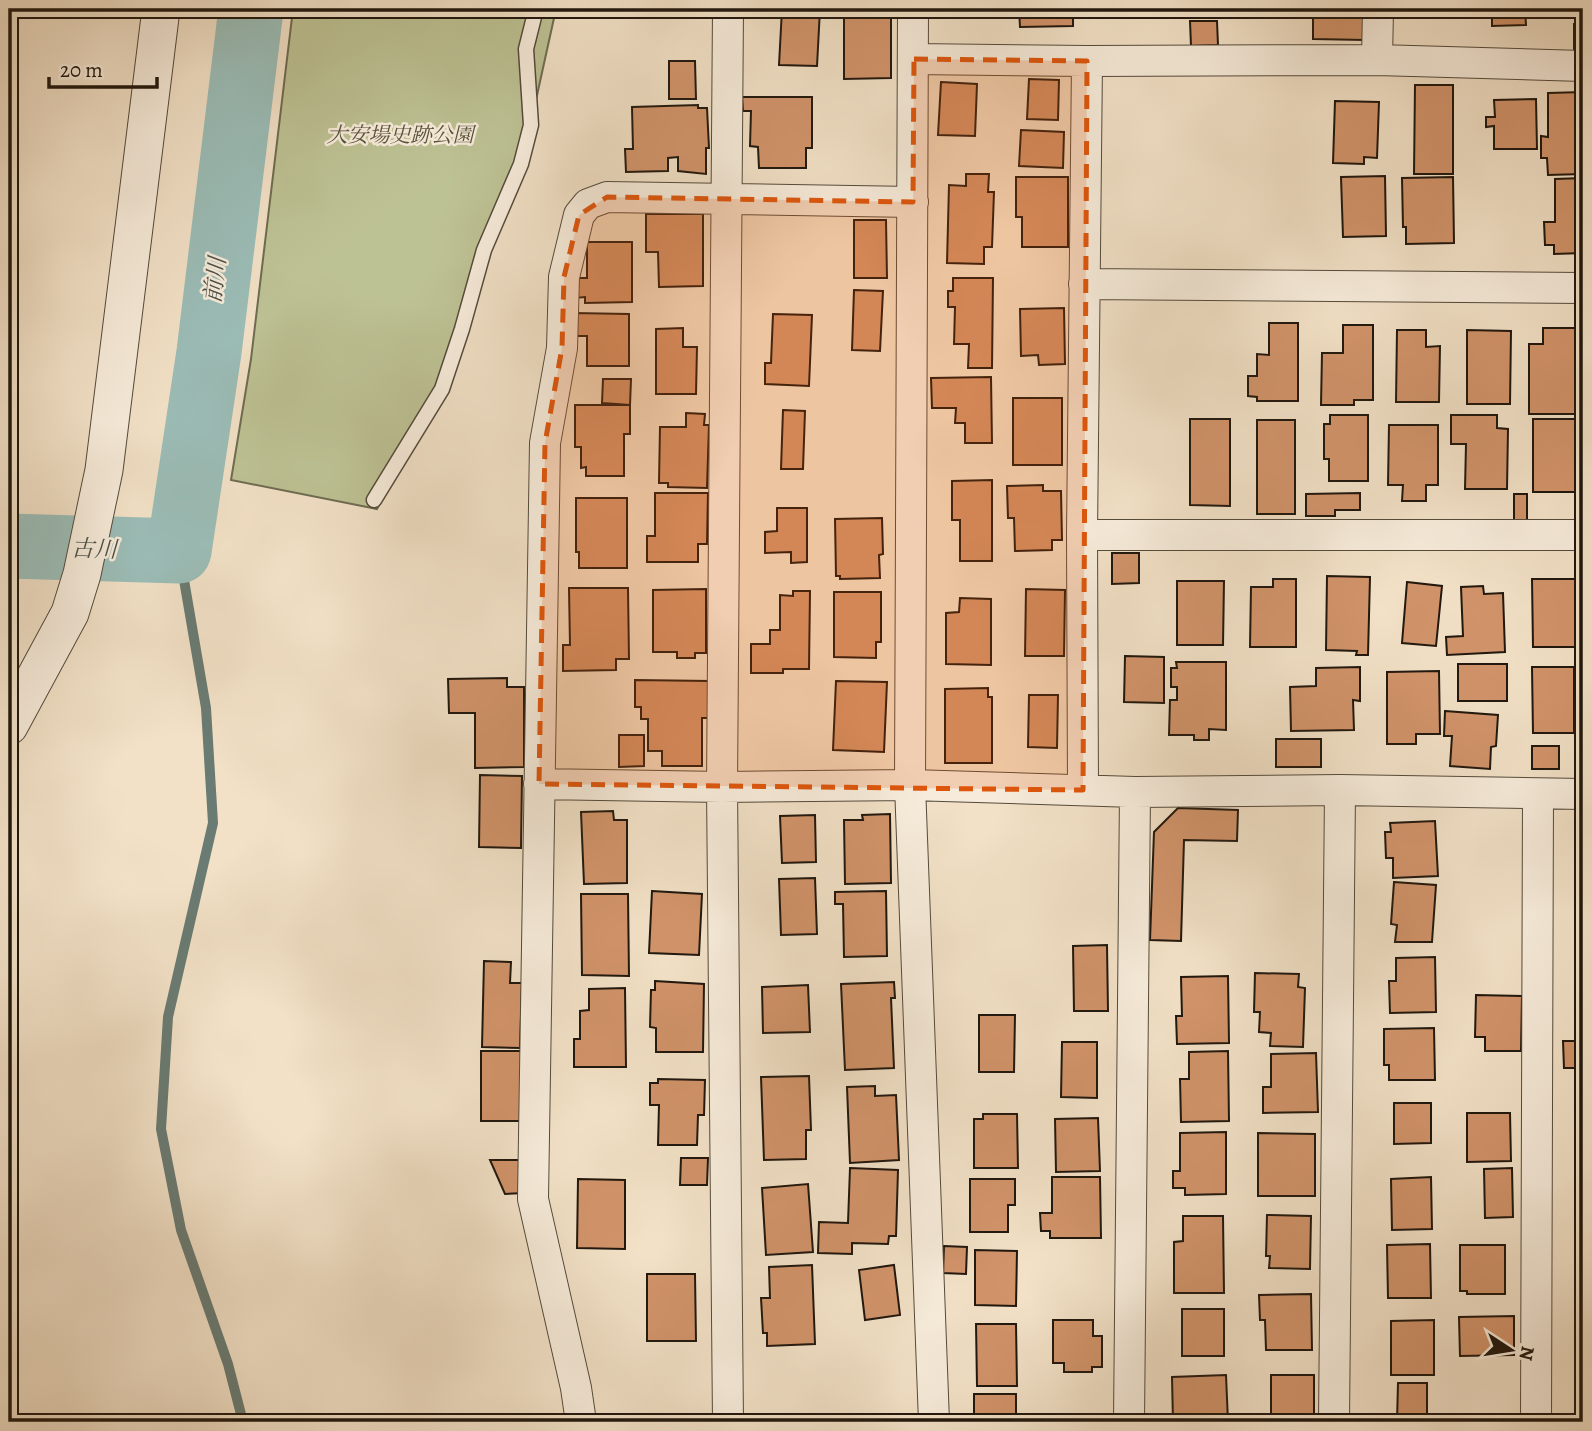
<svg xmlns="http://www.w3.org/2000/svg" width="1592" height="1431" font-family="Alegreya,'Noto Serif JP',serif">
  <rect width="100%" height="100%" fill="#f2e1c7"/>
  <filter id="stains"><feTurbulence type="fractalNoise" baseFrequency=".00286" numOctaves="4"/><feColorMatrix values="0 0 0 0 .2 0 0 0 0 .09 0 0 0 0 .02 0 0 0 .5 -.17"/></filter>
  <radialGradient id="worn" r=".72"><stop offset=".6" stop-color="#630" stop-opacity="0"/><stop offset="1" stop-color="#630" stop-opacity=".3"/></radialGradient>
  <path fill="#bdc294" stroke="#6e6c51" stroke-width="2" d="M293,9H556L532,118L455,358L377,509L231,480L251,359Z"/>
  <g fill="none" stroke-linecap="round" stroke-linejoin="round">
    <path stroke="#6a7b73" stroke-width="10" d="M179,551L206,708L213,823L168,1017L161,1129L181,1230L228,1364L243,1422"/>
    <path stroke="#9bbdb7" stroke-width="65" d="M9,546L179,551L209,352L251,9"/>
  </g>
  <path fill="#d1936a" stroke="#20170e" stroke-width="2" d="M643,9H688V12L643,11Z
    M782,9H820L817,66L779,65Z
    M844,9H891V78L844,79Z
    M1019,9H1073V26L1020,27Z
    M1313,9H1366L1365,40L1313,39Z
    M1492,9H1525L1526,25L1492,26Z
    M1190,21H1217L1218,45L1191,46Z
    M1574,24H1583V51H1574Z
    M669,61H695L696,99H669Z
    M1029,79L1059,80L1058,120L1027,119Z
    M941,82L977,84L975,136L938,135Z
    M1415,85H1453V174H1414Z
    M1583,92V174L1548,175L1547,158H1541V136L1548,137V93Z
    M742,97H812V148H806V168H759L758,147L750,146L751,111H743Z
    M1536,99L1537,149H1494V126L1486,127V117H1495L1494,100Z
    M1335,101L1379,102L1377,158L1364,157V164L1333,163Z
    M698,105V108H707L709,148H706V174L678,171V157L668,158V171L626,172L625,149H633L632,107Z
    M1021,130L1064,132L1063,168L1019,166Z
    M966,174H989L988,192H994L992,247H984V264L947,263L949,185L966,186Z
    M1385,176L1386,236L1343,237L1341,177Z
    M1016,177H1068V247H1022V217H1016Z
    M1453,177L1454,243L1406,244V227H1403L1402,178Z
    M1583,178V253L1554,254V245H1545L1544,222H1555V179Z
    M646,214H703V286L659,287L658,252H646Z
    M854,220H886L887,278H854Z
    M587,242H632V302L585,303V297L575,298V278H587Z
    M953,278H993L992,368H968L969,344H954L955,307H948V291H953Z
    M854,290L883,291L880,351L852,350Z
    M1064,308L1065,364L1039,365L1038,355L1021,356L1020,309Z
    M573,313L629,314V366H587V336H573Z
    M773,314L812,315L809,386L765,384V363H771Z
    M1269,323H1298V401H1257V397L1248,396V376H1257V354L1269,355Z
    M1343,325H1373V400H1354V405H1321L1322,353H1343Z
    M683,328V347H697L696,394H656V329Z
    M1543,328H1582V414H1529V344H1543Z
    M1397,330H1426V347L1440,346L1439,402H1396Z
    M1467,330L1511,331L1510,404H1467Z
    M991,377L992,443H965V423H955L956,408H932L931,378Z
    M603,379H631L630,405L602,403Z
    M1013,398H1062V465H1013Z
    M575,405H630V434H624V476H586V467L581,468V447H575Z
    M783,410L805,411L803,469H781Z
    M686,413L705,414L704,425H709L707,488L668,487V483H659L660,427H686Z
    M1330,415H1368V481H1329V459H1324V424H1330Z
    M1451,415H1497V428L1508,429L1507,489H1465L1466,444H1451Z
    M1190,419H1230V506L1190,505Z
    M1533,419H1579V492H1533Z
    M1257,420H1295V514H1257Z
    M1389,425H1438V485H1426V501H1402L1403,485H1388Z
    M992,480V561H960V520H952V481Z
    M1043,485V491H1061L1062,540H1052V550L1015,551L1014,518H1008L1007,486Z
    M655,493H708L707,544H698V562H647V536H655Z
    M1360,493V510H1335V516H1306V494Z
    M1514,494H1527V521L1514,520Z
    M576,498H627V568H579V552H576Z
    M777,508H807V562L791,563V552L765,553V532L777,531Z
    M882,518L883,554L879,555L880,578L840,579V576H836L835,519Z
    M1112,553H1139V583L1112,584Z
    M1327,576L1370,577L1368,655H1356L1357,651L1326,650Z
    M1273,579H1296V647H1250L1251,587H1273Z
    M1532,579H1580V647H1533Z
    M1177,581H1224L1223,645H1177Z
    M1407,582L1442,586L1436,646L1402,643Z
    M1483,586L1484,594L1503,593L1505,652L1447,655L1446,637L1463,636L1461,587Z
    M569,588H628L629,659H616V670L563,671V645H570Z
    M706,589V653H695V658H677V652H653V590Z
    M1026,589L1065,590L1064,656H1025Z
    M793,591H810L809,669H783V673H751V644H770V630H780V595L793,596Z
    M834,592H881V642H876V658L834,657Z
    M960,598L991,599V665L946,664V613L959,612Z
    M1125,656L1164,657V703L1124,702Z
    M1176,662H1226V730L1209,729V740H1194V735H1169L1170,700H1177V687H1171V668H1177Z
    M1458,664H1507V701H1458Z
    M1360,667V701L1353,700L1354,730L1291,731L1290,687L1316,686V668Z
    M1532,667H1574V733H1533Z
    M1439,671L1440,734H1416V744H1387V672Z
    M507,678V687H524V767L475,768V713H449L448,679Z
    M635,680L710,681L709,718H702V766H662V751H648V719H641V707H635Z
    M836,681L887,682L884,752L833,750Z
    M988,688V697H992V763H945V689Z
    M1029,695H1058L1057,748L1028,747Z
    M1445,711L1498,715L1496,746L1491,747L1490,769L1450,766L1452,736H1444Z
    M1582,719H1583V771H1582Z
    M619,735H644V766L619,767Z
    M1276,739H1321V767H1276Z
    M1532,746H1559V769H1532Z
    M480,775L522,776L521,848L479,847Z
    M1178,808L1238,810L1237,841L1184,840L1181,941L1150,940L1154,832Z
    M613,811L614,820H627V883L584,884L581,812Z
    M890,814L891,883L845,884L844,820H863L862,815Z
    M815,815L816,862L782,863L780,816Z
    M1435,821L1438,876L1393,878V858H1386L1385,832H1391L1390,823Z
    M1578,840H1583V866H1578Z
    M815,878L817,934L781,935L779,879Z
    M1394,882L1436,885L1432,942H1395L1397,925L1391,924Z
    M652,891L702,894L699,955L649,953Z
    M886,891L887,956L844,957L843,904H835V892Z
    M581,894H628L629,976L582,975Z
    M1107,945L1108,1011H1074L1073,946Z
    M1435,957L1436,1012L1390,1013L1389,981H1396V958Z
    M484,961L511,962L510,983H522L520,1048L482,1047Z
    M1255,973L1299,974L1298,987L1305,988L1303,1047L1270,1046L1271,1033L1259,1032L1260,1012H1254Z
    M1228,976L1229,1043L1177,1044L1176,1016H1182L1181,977Z
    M655,981L704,984L703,1052H656V1028L650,1027L651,990H655Z
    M894,982L895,998H891L894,1068L845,1070L841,984Z
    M808,985L810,1032L763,1033L762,987Z
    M625,988L626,1067H574V1039H580V1011L589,1010V989Z
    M1476,995L1522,996L1521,1051H1485V1037H1475Z
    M979,1015H1015L1014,1072H979Z
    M1434,1028L1435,1080H1389V1065H1384V1029Z
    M1563,1041H1583V1068H1564Z
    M1062,1042H1097V1098L1061,1097Z
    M481,1051H521V1121H481Z
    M1228,1051L1229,1121L1181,1122L1180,1079H1189V1052Z
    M1316,1053L1318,1112L1263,1113V1087H1271V1054Z
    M809,1076L811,1130H806V1159L764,1160L761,1077Z
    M658,1079L705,1080L704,1115H698L697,1145H658L659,1105H650V1083H658Z
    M875,1086V1096L896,1095L899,1160L850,1163L847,1087Z
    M1394,1103H1431V1143L1394,1144Z
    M1467,1113H1510L1511,1161L1467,1162Z
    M983,1114H1017L1018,1168H974V1119H983Z
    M1098,1118L1100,1171L1056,1172L1055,1119Z
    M1226,1132V1194L1185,1195V1188H1173V1171H1180V1133Z
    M1258,1133L1315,1134V1196H1258Z
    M681,1158H708L707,1185H680Z
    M490,1160H523L524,1193L505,1194Z
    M850,1168L898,1170L896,1236H889L888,1244L852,1243V1254L818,1253L819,1222L848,1223Z
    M1512,1168L1513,1217L1485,1218L1484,1169Z
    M1052,1177H1100L1101,1238H1050V1231H1041L1040,1213H1052Z
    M1431,1177L1432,1229L1392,1230L1391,1179Z
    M578,1179L625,1180V1249L577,1248Z
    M970,1179H1015V1205H1008V1232H970Z
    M808,1184L813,1252L766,1255L762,1188Z
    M1267,1215L1311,1216L1310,1269L1269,1268L1270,1256H1266Z
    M1183,1216H1223L1224,1293H1174V1242L1183,1241Z
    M1430,1244L1431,1298H1388L1387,1245Z
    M1460,1245H1505V1294H1467V1291H1460Z
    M944,1246L967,1247L966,1274L943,1273Z
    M975,1250L1017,1251L1016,1306L975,1305Z
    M812,1265L815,1344L767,1346V1333H763L761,1298H770L769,1267Z
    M894,1265L900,1315L865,1320L859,1270Z
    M647,1274H695L696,1341H647Z
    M1311,1294L1312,1350H1266L1265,1320H1260L1259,1295Z
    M1182,1309H1224V1356H1182Z
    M1514,1316V1355L1460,1356L1459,1317Z
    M1053,1320H1093V1336H1102V1367H1092V1372H1064V1363H1053Z
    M1434,1320V1375H1391V1321Z
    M976,1324H1016L1017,1386H977Z
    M1226,1375L1228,1422H1173L1172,1377Z
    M1271,1375H1314V1422H1271Z
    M1398,1383H1427V1422H1397Z
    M974,1394H1016V1422H974Z"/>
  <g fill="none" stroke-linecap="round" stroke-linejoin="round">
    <g stroke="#544a3c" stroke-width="17">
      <path id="service" d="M374,500L442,389L462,329L484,250L521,164L531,125L526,49L536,9"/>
    </g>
    <g stroke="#544a3c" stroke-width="32">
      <path id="minor" d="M913,9L910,785L934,1422
        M914,59L1087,61L1377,60L1583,66
        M1377,60L1378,9
        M1084,284L1583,288
        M1082,535H1583
        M539,784L722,787L910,785L1135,792L1340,790L1583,794
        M1083,790L1082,535L1087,61
        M581,1422L576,1388L533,1199L545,443L562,348L564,277L579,215L588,204L607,197L913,202
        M728,1422L722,787L728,9
        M1129,1422L1135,792
        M1334,1422L1340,790
        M1536,1422L1538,794"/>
    </g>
    <g stroke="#544a3c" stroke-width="39">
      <path id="tertiary" d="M9,726L70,613L82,574L104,470L161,9"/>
    </g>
    <use href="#service" stroke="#f7ecdb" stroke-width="14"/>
    <use href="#minor" stroke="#f7ecdb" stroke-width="30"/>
    <use href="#tertiary" stroke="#f7ecdb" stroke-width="37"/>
  </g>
  <path fill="#de560c" fill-opacity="0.2" stroke="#de560c" stroke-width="5" stroke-dasharray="14 9" stroke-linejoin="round" d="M914,59L1087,61L1083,790L539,784L545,443L562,348L564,277L579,215L607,197L913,202Z"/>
  <g text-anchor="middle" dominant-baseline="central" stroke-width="5" stroke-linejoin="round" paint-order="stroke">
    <g font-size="21" font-style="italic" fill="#57533d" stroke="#f7ecdb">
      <text x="400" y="135">大安場史跡公園</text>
    </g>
    <g font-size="23" font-style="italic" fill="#4b5149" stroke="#f7ecdb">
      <text transform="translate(215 280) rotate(-83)">前川</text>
      <text transform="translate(94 549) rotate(2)">古川</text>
    </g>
  </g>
  <rect width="1592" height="1431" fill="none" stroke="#f2e1c7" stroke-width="35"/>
  <rect x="10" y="10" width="1571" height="1410" fill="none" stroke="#20170e" stroke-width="3.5"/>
  <rect x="18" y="18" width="1557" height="1396" fill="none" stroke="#20170e" stroke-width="2"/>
  <g transform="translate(1511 1350) rotate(102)" stroke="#f7ecdb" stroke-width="5" paint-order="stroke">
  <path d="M0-5L12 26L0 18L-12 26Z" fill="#20170e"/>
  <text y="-10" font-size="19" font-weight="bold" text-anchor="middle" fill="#20170e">N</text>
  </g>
  <path d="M49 77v10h108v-10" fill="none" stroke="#20170e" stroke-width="3.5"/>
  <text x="60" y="77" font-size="21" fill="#20170e" stroke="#f7ecdb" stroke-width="5" paint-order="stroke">20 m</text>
  <rect width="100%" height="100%" filter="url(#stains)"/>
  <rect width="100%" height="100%" fill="url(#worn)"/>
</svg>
